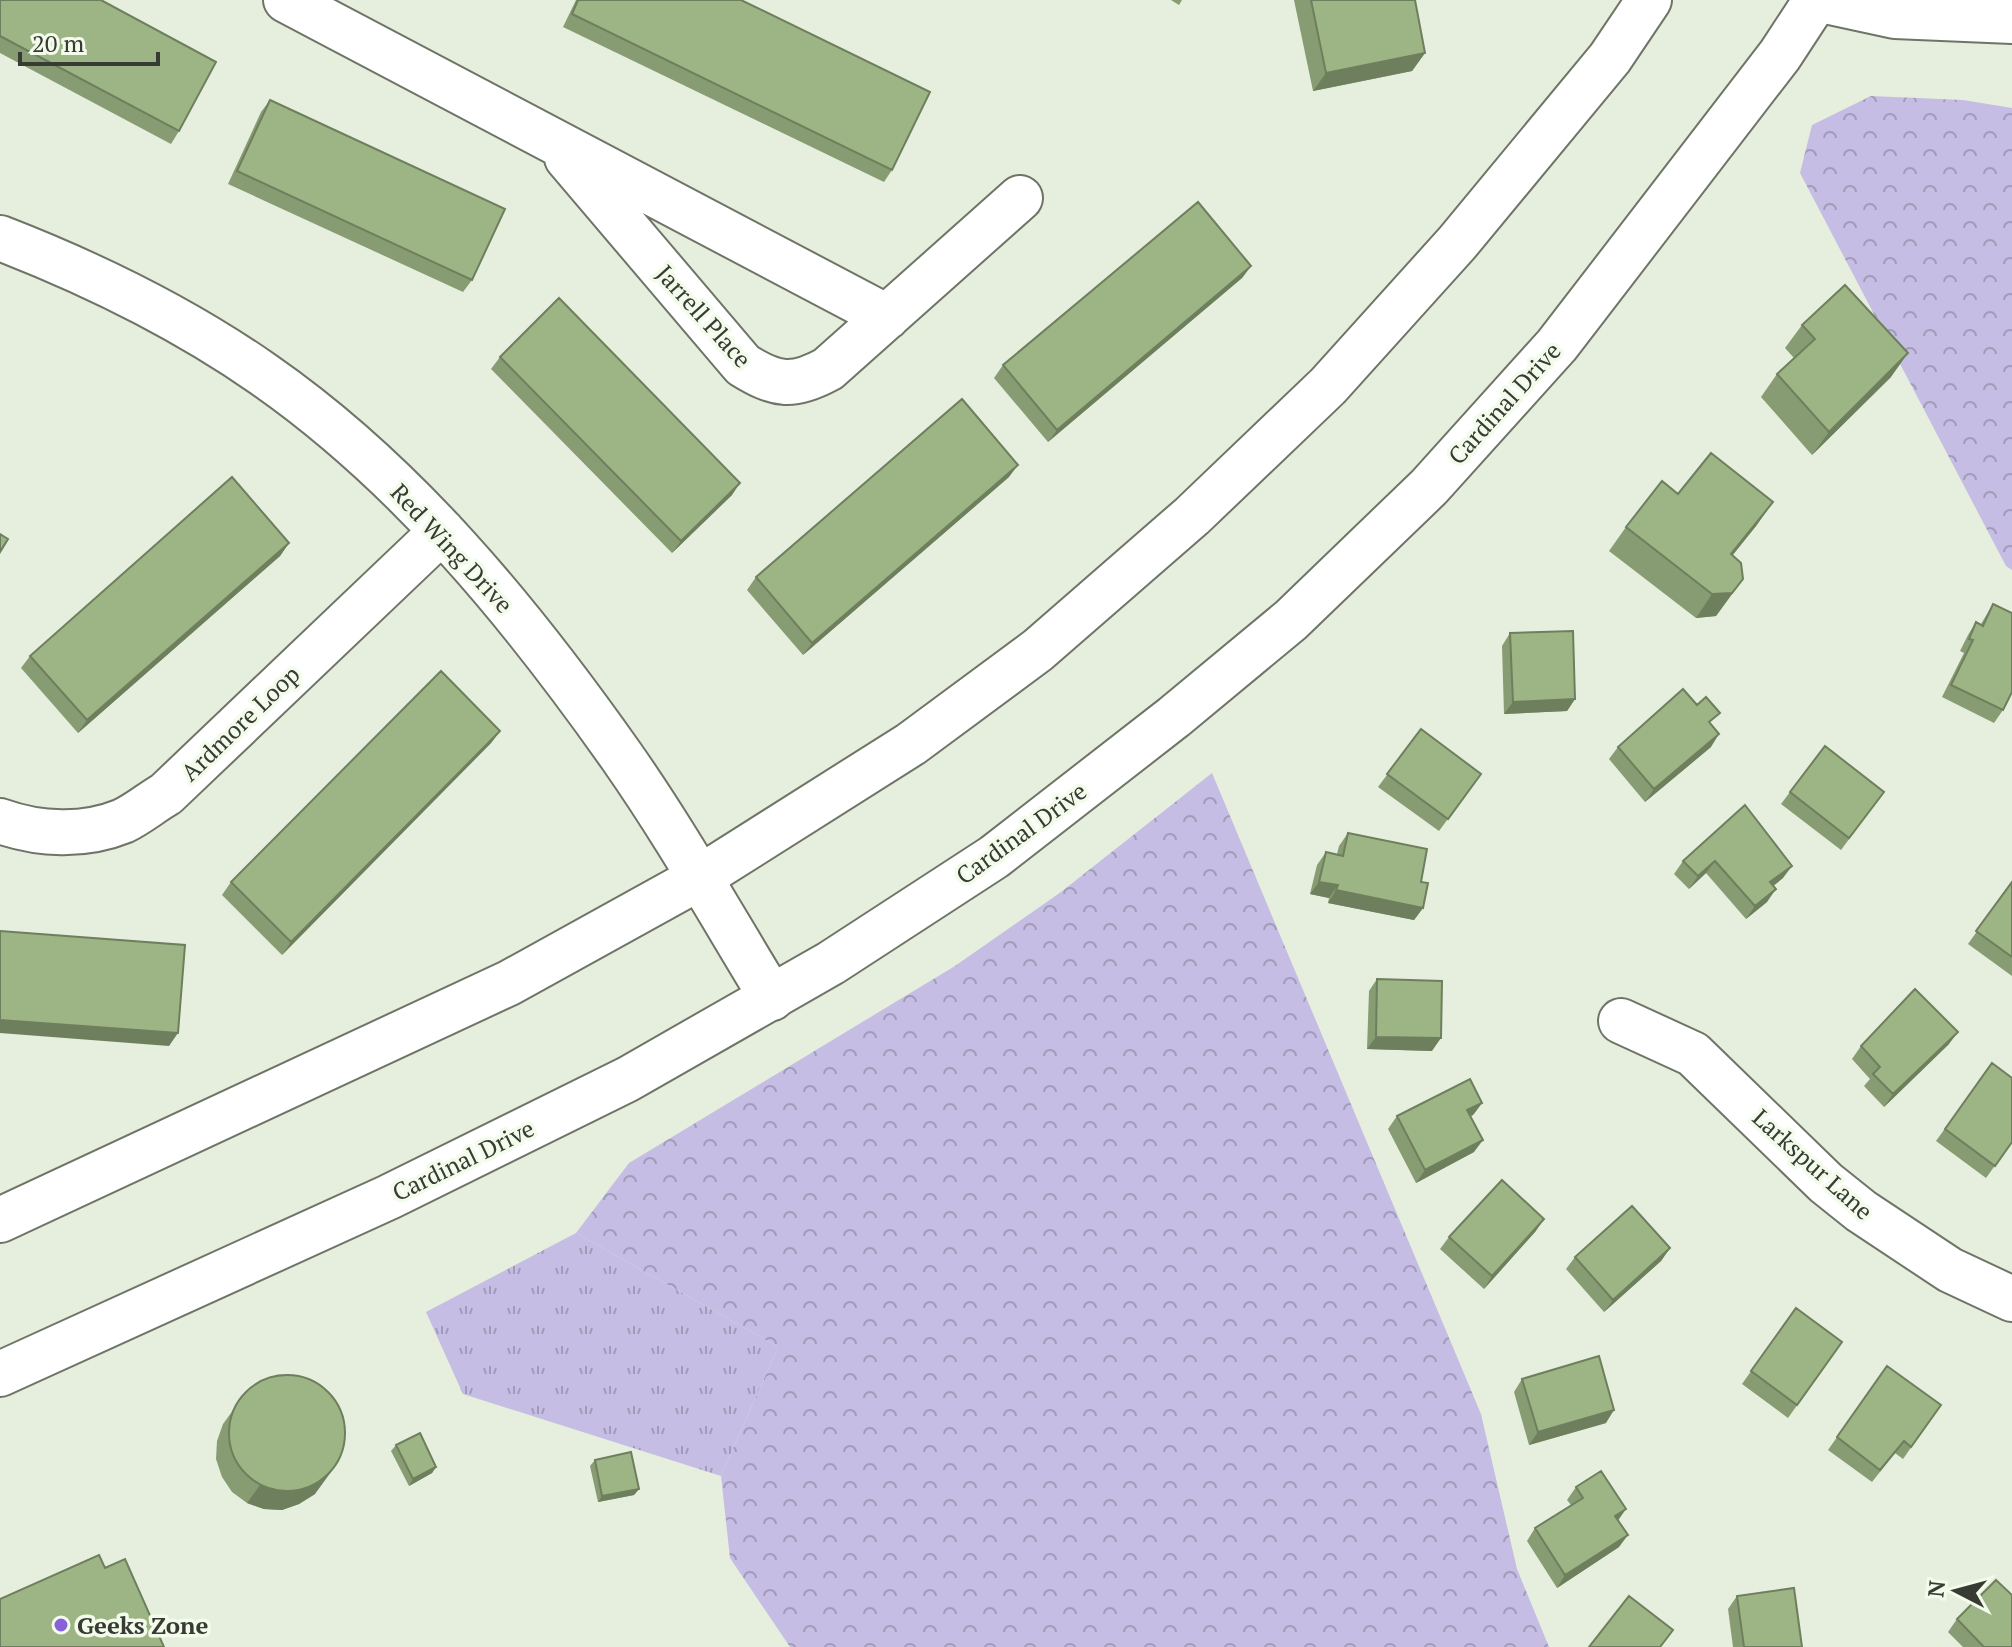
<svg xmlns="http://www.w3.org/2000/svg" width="2012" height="1647" font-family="'PT Serif',serif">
  <defs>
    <pattern id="grass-tufts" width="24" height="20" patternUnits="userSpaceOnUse" patternTransform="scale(2)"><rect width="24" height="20" fill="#c5bde3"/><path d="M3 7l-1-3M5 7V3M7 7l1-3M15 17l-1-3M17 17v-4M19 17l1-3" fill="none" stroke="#a19bb9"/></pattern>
    <pattern id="forest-crowns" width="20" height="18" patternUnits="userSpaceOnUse" patternTransform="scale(2)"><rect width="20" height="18" fill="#c5bde3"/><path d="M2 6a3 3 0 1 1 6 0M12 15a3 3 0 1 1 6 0" fill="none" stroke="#a19bb9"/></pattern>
  </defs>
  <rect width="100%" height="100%" fill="#e6eede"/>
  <path fill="url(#grass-tufts)" d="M576,1233L778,1347L721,1476L463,1394L426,1312Z"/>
  <path fill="url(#forest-crowns)" d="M1871,96L1963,100L2012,108V570L2006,566L1800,173L1812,125Z
    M1212,773L1481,1414L1517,1569L1549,1647H790L730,1558L721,1476L778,1347L576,1233L629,1163L955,966L1061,892Z"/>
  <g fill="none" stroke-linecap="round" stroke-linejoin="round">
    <g stroke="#6e7567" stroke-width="48">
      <path id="street" d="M286,0L887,317
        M1821,0L1895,16L2012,21
        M567,158L743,365C777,386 793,388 828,369L1020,198
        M0,238C93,274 181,317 263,374C407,474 522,615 622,757C676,834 723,918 772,998
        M0,821C39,835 84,837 123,821C138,814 152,802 166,794L442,531
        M1621,1021L1693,1054L1826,1183L1861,1211L1950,1270L2012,1299"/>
    </g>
    <g stroke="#6e7567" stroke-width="48">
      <path id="secondary" d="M0,1220L509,983L699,878L911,744L1038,650L1192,516L1328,386L1457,243L1610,58L1649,0
        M0,1374L389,1197L628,1079L831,963L994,857L1174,717L1291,620L1429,487L1557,345L1780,55L1816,0"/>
    </g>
    <use href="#street" stroke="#fff" stroke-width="44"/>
    <use href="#secondary" stroke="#fff" stroke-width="44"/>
  </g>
  <path fill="#879c72" d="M0,0L179,131L171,144L0,53Z
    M576,0H741L892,170L884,182L563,27Z
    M1171,0H1182L1179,5Z
    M1294,0H1415L1425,53L1412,71L1313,91Z
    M270,100L472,280L463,292L228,184L261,112Z
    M1251,266L1242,278L1048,442L994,378L1003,365Z
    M1802,325L1891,377L1812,455L1761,397L1777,374L1794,358L1785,348Z
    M500,357L732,495L672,553L491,369Z
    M1009,477L803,655L747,590L756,577Z
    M1678,494L1773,502L1756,526L1732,556L1743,579L1716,616L1696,618L1609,551L1626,527Z
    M289,543L280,556L78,733L21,668L30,656Z
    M1993,604L2003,710L1994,723L1942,697L1964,653L1960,651L1968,635L1976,622L1981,624Z
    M1510,633L1575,699L1567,711L1504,714L1502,646Z
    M1712,725L1711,747L1645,802L1609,759L1618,747Z
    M1421,729L1481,774L1439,831L1378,787Z
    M500,731L491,743L282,955L222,895L231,882Z
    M1790,792H1884L1841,850L1781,804Z
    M1745,805L1783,878L1773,886L1767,902L1746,919L1706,873L1689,889L1674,874L1683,861Z
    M1348,833L1421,882L1423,908L1414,920L1328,903L1329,898L1310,894L1317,865L1326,852L1337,854L1339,846Z
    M2012,882V976L1968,944Z
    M1377,979L1432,1051L1367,1049L1369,991Z
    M1949,1044L1884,1107L1864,1086L1870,1079L1852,1059L1861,1046Z
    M1992,1063L2012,1142L1986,1178L1936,1141Z
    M1482,1103L1473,1115L1471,1116L1474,1152L1416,1183L1388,1129L1397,1116Z
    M1544,1219L1535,1232L1484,1289L1440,1249L1449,1237Z
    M1670,1248L1661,1261L1604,1312L1566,1269L1575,1257Z
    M1796,1308L1842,1342L1788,1418L1742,1384Z
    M1887,1366L1941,1405L1903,1459L1895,1453L1872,1482L1828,1450Z
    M1522,1379L1606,1423L1529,1445L1514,1392Z
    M247,1391L315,1494L299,1504L282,1510L264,1509L247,1503L232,1492L222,1477L216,1459L217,1441L223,1424Z
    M396,1445L436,1467L432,1473L409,1486L391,1451Z
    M595,1460L639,1489L634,1495L598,1502L590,1466Z
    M1576,1487L1618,1520L1619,1547L1557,1588L1527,1541L1535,1528L1571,1505L1567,1500Z
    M1737,1596L1802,1647H1733L1728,1609Z
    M1957,1619L2012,1647H1963L1948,1632Z"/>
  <path fill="#6e7f5d" d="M1425,53L1412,71L1313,91L1326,73Z
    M1251,266L1242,278L1048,442L1057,430Z
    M1908,353L1891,377L1812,455L1829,432Z
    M1018,465L1009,477L803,655L812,643Z
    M740,483L732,495L672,553L681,541Z
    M1773,502L1756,526L1714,578L1731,554Z
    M289,543L280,556L78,733L87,720Z
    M1743,579L1716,616L1696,618L1712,594Z
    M1575,699L1567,711L1504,714L1513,702Z
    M500,731L491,743L282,955L291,942Z
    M1719,734L1711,747L1645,802L1654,789Z
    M1715,861L1706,873L1689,889L1698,876Z
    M1792,866L1783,878L1762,895L1770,882Z
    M1319,882L1338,885L1329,898L1310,894Z
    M1776,889L1767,902L1746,919L1755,906Z
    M1336,890L1423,908L1414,920L1328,903Z
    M0,1020L178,1033L169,1046L0,1033Z
    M1958,1032L1949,1044L1884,1107L1893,1094Z
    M1376,1037L1441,1038L1432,1051L1367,1049Z
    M1482,1103L1473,1115L1458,1122L1467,1110Z
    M1483,1140L1474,1152L1416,1183L1425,1170Z
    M1544,1219L1535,1232L1484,1289L1492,1276Z
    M1670,1248L1661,1261L1604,1312L1613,1300Z
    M1614,1410L1606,1423L1529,1445L1538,1432Z
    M339,1461L315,1494L299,1504L282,1510L264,1509L247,1503L260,1485Z
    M436,1467L432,1473L409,1486L413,1479Z
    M639,1489L634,1495L598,1502L602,1496Z
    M1626,1509L1617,1522L1615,1516Z
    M1628,1535L1619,1547L1557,1588L1565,1575Z"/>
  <path fill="#9db585" stroke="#6e7f5d" stroke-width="2" d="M0,0H101L216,62L179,131L0,36Z
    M578,0H741L930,92L892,170L572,14Z
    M1311,0H1415L1425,53L1326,73Z
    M270,100L505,209L472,280L237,171Z
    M1198,202L1251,266L1057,430L1003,365Z
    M1845,285L1908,353L1829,432L1777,374L1815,339L1802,325Z
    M559,298L740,483L681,541L500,357Z
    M962,399L1018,465L812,643L756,577Z
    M1711,453L1773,502L1731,554L1741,563L1743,579L1732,593L1712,594L1626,527L1662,481L1678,494Z
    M232,477L289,543L87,720L30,656Z
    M0,534L8,539L0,552Z
    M1993,604L2012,613V692L2003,710L1951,685L1973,640L1969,639L1976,622L1983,626Z
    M1573,631L1575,699L1513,702L1510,633Z
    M441,671L500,731L291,942L231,882Z
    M1683,689L1697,705L1706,697L1720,713L1709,722L1719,734L1654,789L1618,747Z
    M1421,729L1481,774L1448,819L1387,774Z
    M1825,746L1884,792L1849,838L1790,792Z
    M1745,805L1792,866L1770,882L1776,889L1755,906L1715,861L1698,876L1683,861Z
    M1348,833L1427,849L1421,882L1428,883L1423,908L1336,890L1338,885L1319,882L1326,852L1343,856Z
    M2012,882V957L1976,931Z
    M0,931L185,945L178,1033L0,1020Z
    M1377,979L1442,981L1441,1038L1376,1037Z
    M1915,989L1958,1032L1893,1094L1873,1074L1880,1067L1861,1046Z
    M1992,1063L2012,1078V1142L1995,1166L1945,1129Z
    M1470,1079L1482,1103L1467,1110L1483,1140L1425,1170L1397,1116Z
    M1502,1180L1544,1219L1492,1276L1449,1237Z
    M1632,1206L1670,1248L1613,1300L1575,1257Z
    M1796,1308L1842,1342L1797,1405L1751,1371Z
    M1599,1356L1614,1410L1538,1432L1522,1379Z
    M1887,1366L1941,1405L1911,1447L1904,1441L1880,1470L1837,1437Z
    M229 1433a58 58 0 1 1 116 0a58 58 0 1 1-116 0Z
    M420,1433L436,1467L413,1479L396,1445Z
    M631,1452L639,1489L602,1496L595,1460Z
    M1601,1471L1626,1509L1615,1516L1628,1535L1565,1575L1535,1528L1583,1498L1576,1487Z
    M99,1555L105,1568L125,1559L164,1647H0V1599Z
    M1996,1580L2012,1595V1647H1984L1957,1619Z
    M1794,1588L1802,1647H1744L1737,1596Z
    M1629,1596L1673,1630L1660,1647H1589Z"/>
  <circle fill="#8760db" stroke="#f3fbeb" stroke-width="3" cx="61" cy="1625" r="8"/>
  <g text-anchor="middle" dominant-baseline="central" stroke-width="7" stroke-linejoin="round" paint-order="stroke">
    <g font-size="24" fill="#383b34" stroke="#f3fbeb">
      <text transform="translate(704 316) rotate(48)">Jarrell Place</text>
      <text transform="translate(1504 403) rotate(-48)">Cardinal Drive</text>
      <text transform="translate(452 548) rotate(47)">Red Wing Drive</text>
      <text transform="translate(240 723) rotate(-44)">Ardmore Loop</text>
      <text transform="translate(1021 833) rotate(-36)">Cardinal Drive</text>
      <text transform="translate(463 1160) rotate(-26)">Cardinal Drive</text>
      <text transform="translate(1813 1164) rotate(42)">Larkspur Lane</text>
    </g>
    <g font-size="24" font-weight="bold" fill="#383b34" stroke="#f3fbeb" text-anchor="start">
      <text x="77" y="1625">Geeks Zone</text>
    </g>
  </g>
  <g transform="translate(1956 1591) rotate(276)" stroke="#f3fbeb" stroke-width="6" paint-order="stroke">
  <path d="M0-6L14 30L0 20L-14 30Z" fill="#383b34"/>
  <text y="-12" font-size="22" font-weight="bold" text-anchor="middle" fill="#383b34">N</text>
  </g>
  <path d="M20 52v12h138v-12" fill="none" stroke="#383b34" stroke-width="4"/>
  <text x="32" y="52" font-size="24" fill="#383b34" stroke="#f3fbeb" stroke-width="6" paint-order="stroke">20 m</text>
</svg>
